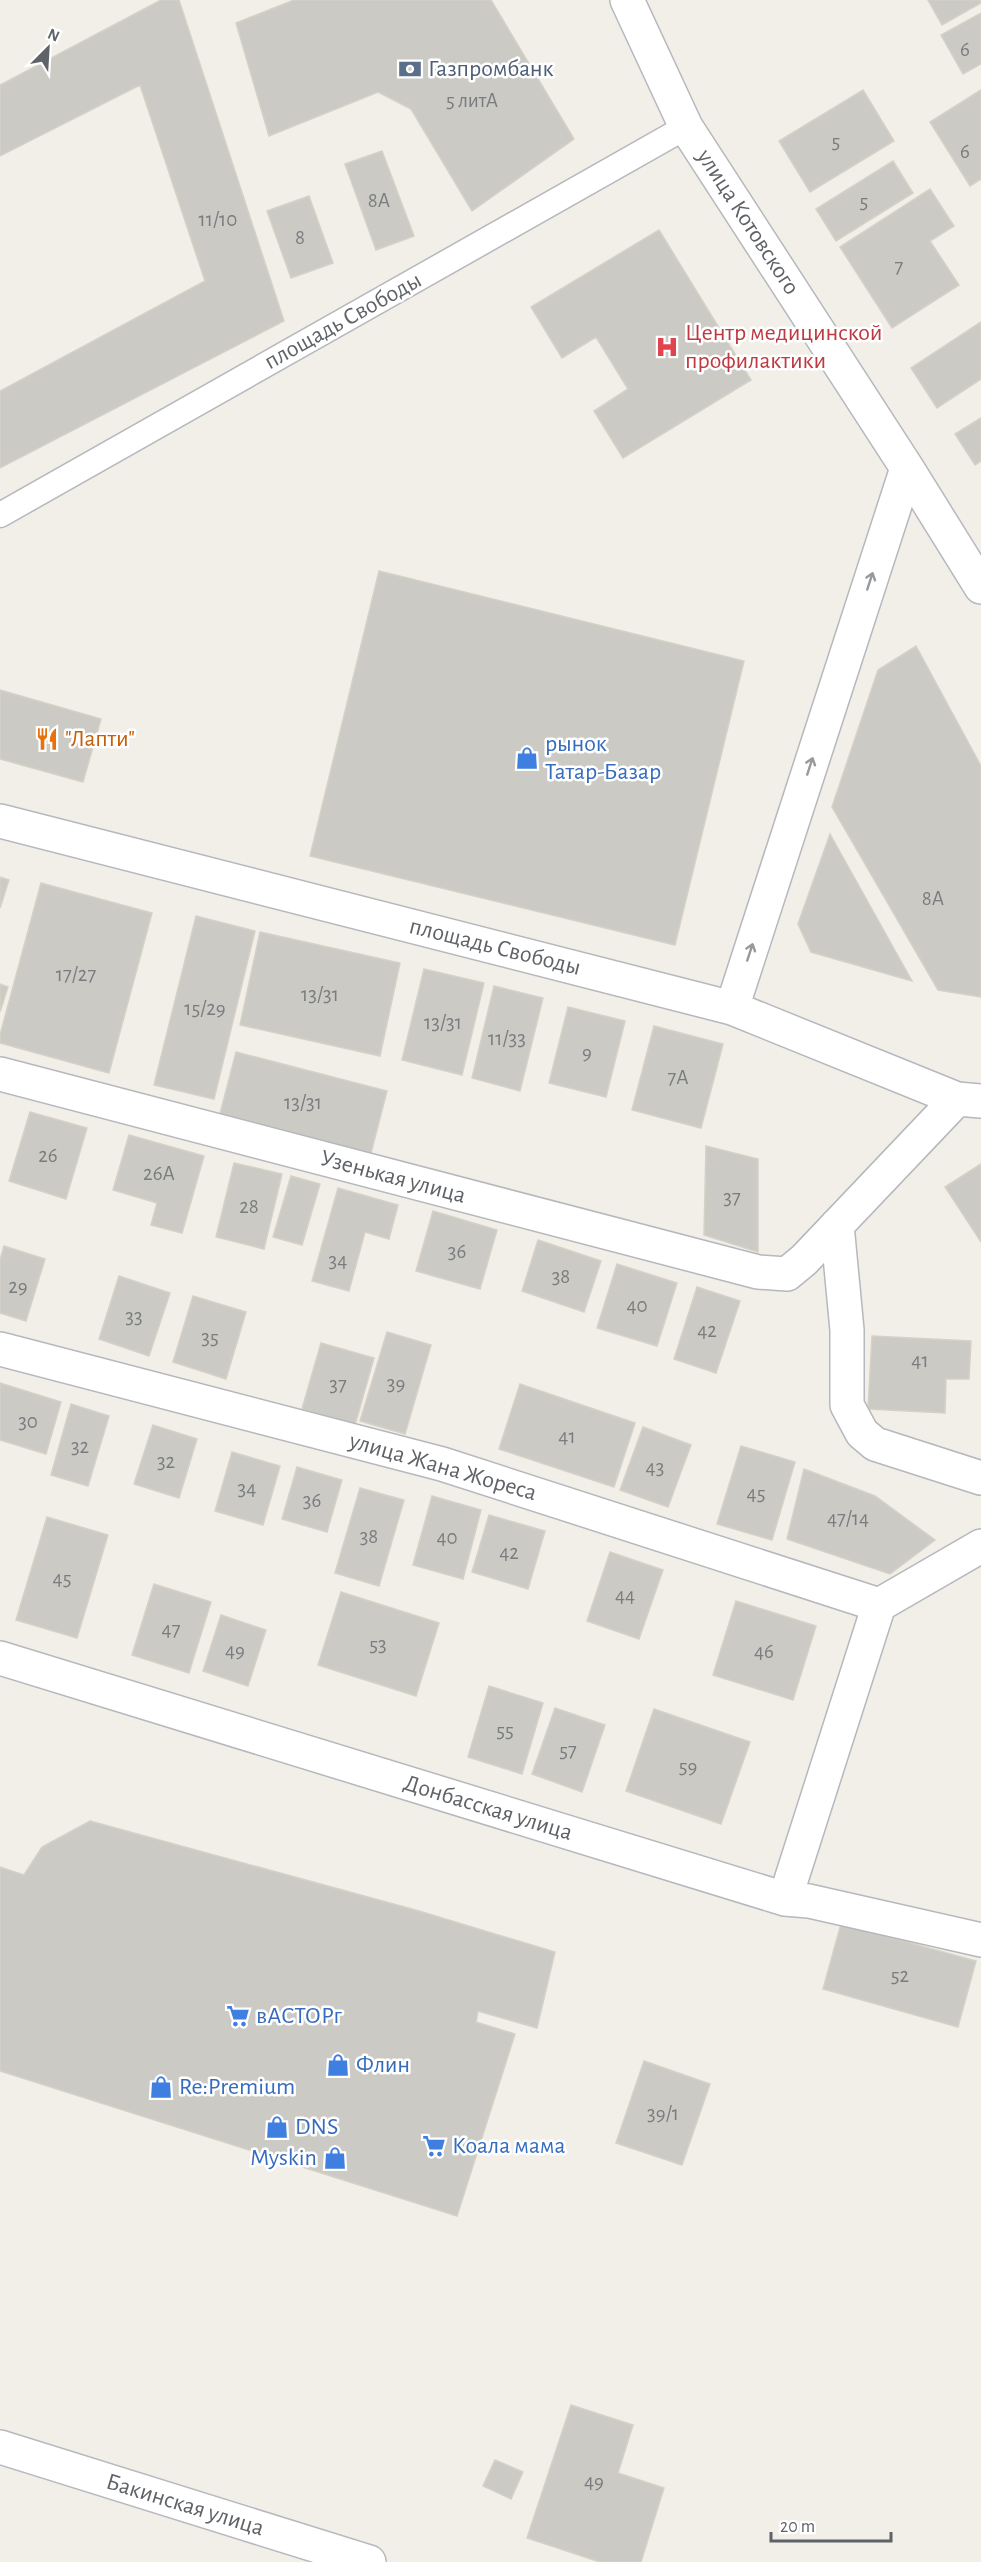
<svg xmlns="http://www.w3.org/2000/svg" width="981" height="2562" font-family="'Alegreya Sans',sans-serif">
  <rect width="100%" height="100%" fill="#f1efe8"/>
  <path fill="#cccac5" stroke="#d6d1c6" stroke-width="1.5" d="M161,0H179L284,321L0,468V391L205,281L140,85L0,156V85Z
    M294,0H491L574,139L472,211L411,109L378,92L269,136L236,23Z
    M928,0H981V3L942,25Z
    M981,13V64L963,74L941,35Z
    M863,90L894,141L810,192L779,141Z
    M981,90V179L970,186L930,122Z
    M382,151L414,236L376,250L345,164Z
    M893,161L913,193L836,241L816,209Z
    M930,189L954,226L930,241L959,285L892,328L840,247Z
    M309,196L333,263L291,278L267,211Z
    M659,230L751,380L623,458L594,411L628,389L596,337L562,358L531,307Z
    M981,322V379L937,408L911,368Z
    M981,418V461L975,465L955,434Z
    M379,571L744,661L675,945L310,856Z
    M916,646L981,766V997L938,990L832,807L878,670Z
    M0,690L101,719L83,782L0,759Z
    M830,834L912,981L811,952L798,924Z
    M0,877L9,880L0,908Z
    M41,883L152,913L109,1073L0,1043V1035Z
    M196,916L255,931L214,1099L154,1085Z
    M260,932L400,963L380,1056L240,1025Z
    M424,969L484,983L462,1075L402,1060Z
    M0,984L8,987L0,1012Z
    M494,986L543,998L520,1091L472,1078Z
    M568,1007L625,1021L606,1097L549,1083Z
    M654,1026L723,1044L701,1128L632,1110Z
    M236,1052L387,1091L371,1153L220,1114Z
    M30,1112L87,1128L66,1199L9,1181Z
    M129,1135L204,1156L182,1233L151,1225L157,1203L113,1190Z
    M706,1146L758,1159V1252L704,1235Z
    M234,1163L282,1174L264,1249L216,1237Z
    M981,1164V1242L945,1187Z
    M291,1176L320,1184L302,1245L273,1237Z
    M338,1188L398,1205L389,1239L365,1232L349,1291L312,1281Z
    M433,1211L497,1230L480,1289L416,1271Z
    M538,1240L601,1261L584,1312L522,1291Z
    M4,1246L45,1259L26,1321L0,1313V1260Z
    M617,1264L677,1283L657,1346L597,1328Z
    M119,1276L170,1293L149,1356L99,1339Z
    M697,1287L740,1301L716,1373L674,1359Z
    M193,1296L246,1312L226,1379L173,1362Z
    M387,1332L431,1345L405,1434L360,1421Z
    M872,1336L971,1341L969,1379H946L945,1413L868,1409Z
    M321,1343L374,1358L355,1425L302,1409Z
    M0,1383L61,1402L46,1454L0,1440Z
    M520,1384L635,1423L614,1487L499,1449Z
    M71,1404L109,1416L88,1486L51,1475Z
    M153,1425L197,1439L179,1498L134,1484Z
    M643,1427L691,1445L668,1507L620,1490Z
    M741,1446L795,1462L772,1540L717,1524Z
    M232,1452L280,1466L263,1525L215,1511Z
    M297,1467L342,1480L327,1532L282,1519Z
    M804,1469L875,1496L935,1540L890,1574L787,1539Z
    M360,1488L404,1500L379,1586L335,1573Z
    M432,1496L481,1510L463,1579L413,1565Z
    M489,1515L545,1531L528,1589L472,1572Z
    M47,1517L108,1535L77,1638L16,1620Z
    M610,1552L663,1570L639,1639L587,1621Z
    M154,1584L211,1602L189,1673L132,1655Z
    M341,1592L439,1623L416,1696L318,1665Z
    M736,1601L816,1626L793,1700L713,1675Z
    M221,1615L266,1630L248,1686L203,1671Z
    M489,1686L543,1703L522,1774L468,1757Z
    M555,1708L605,1725L582,1792L532,1774Z
    M654,1709L750,1742L721,1824L626,1791Z
    M90,1821L419,1911L555,1952L537,2028L478,2011L476,2022L515,2034L457,2216L0,2071V1867L24,1875L42,1847Z
    M841,1924L976,1961L958,2027L823,1989Z
    M644,2061L710,2084L682,2165L616,2143Z
    M571,2405L633,2425L618,2473L664,2488L641,2562H600L527,2538Z
    M495,2460L523,2472L511,2499L483,2486Z"/>
  <g fill="none" stroke-linecap="round" stroke-linejoin="round">
    <g stroke="#b5b8bc" stroke-width="27">
      <path id="service" d="M0,515L686,127"/>
    </g>
    <g stroke="#b5b8bc" stroke-width="36">
      <path id="minor" d="M627,0L686,127L907,468L981,587
        M0,821L732,1008L957,1099L981,1101
        M732,1008L907,468
        M0,1074L758,1272L787,1274L804,1260L957,1099
        M837,1225L847,1330V1405L862,1433L875,1444L981,1478
        M0,1349L442,1464L879,1605
        M0,1658L785,1899L809,1901L981,1940
        M785,1899L879,1605L981,1546"/>
    </g>
    <g stroke="#b6babf" stroke-width="36">
      <path id="secondary" d="M0,2447L369,2562"/>
    </g>
    <use href="#service" stroke="#fff" stroke-width="24"/>
    <use href="#minor" stroke="#fff" stroke-width="33"/>
    <use href="#secondary" stroke="#fff" stroke-width="33"/>
  </g>
  <defs><path id="oneway-shaft" d="M-6 0H5M1.5-3L5.5 0L1.5 3" fill="none" stroke-width="1.6" stroke-linecap="round" stroke-linejoin="round" transform="scale(1.5)"/></defs>
  <g stroke="#979a9d">
    <use href="#oneway-shaft" transform="translate(870 581) rotate(-72)"/>
    <use href="#oneway-shaft" transform="translate(810 766) rotate(-72)"/>
    <use href="#oneway-shaft" transform="translate(750 952) rotate(-72)"/>
  </g>
  <defs>
    <g id="bank-bare" transform="scale(1.8)"><path d="M-6-4H6V4H-6ZM0-2.3a2.3 2.3 0 1 0 0 4.6a2.3 2.3 0 1 0 0-4.6Z" fill="#5c6f8a" stroke="#fff" stroke-width="2.5" paint-order="stroke"/></g>
    <g id="hospital-bare" transform="scale(1.8)"><path d="M-5-5h3v3.5h4V-5h3V5h-3V1.5h-4V5h-3Z" fill="#e0444e" stroke="#fff" stroke-width="2.5" paint-order="stroke"/></g>
    <g id="restaurant-bare" transform="scale(1.8)"><path d="M-5-6h1v4h1v-4h1v4h1v-4h1v5L-1.5 .5V6h-2V.5L-5-1ZM5-6V6H3V1.5H1.5Q1.5-4 5-6Z" fill="#e8710a" stroke="#fff" stroke-width="2.5" paint-order="stroke"/></g>
    <g id="shop-bare" transform="scale(1.8)"><path d="M-5-2.5h2.3a2.7 3.5 0 0 1 5.4 0H5L5.5 6h-11ZM-1.5-2.5h3a1.5 2.3 0 0 0-3 0Z" fill="#3f7fe0" stroke="#fff" stroke-width="2.5" paint-order="stroke"/></g>
    <g id="supermarket-bare" transform="scale(1.8)"><path d="M-6-5.5h2.5l.6 2H6L4.5 2H-2.5L-4.4-4H-6ZM-1.5 3.2a1.3 1.3 0 1 0 .1 0ZM3 3.2a1.3 1.3 0 1 0 .1 0Z" fill="#3f7fe0" stroke="#fff" stroke-width="2.5" paint-order="stroke"/></g>
  </defs>
  <g fill-rule="evenodd">
    <use href="#bank-bare" x="410" y="69"/>
    <use href="#hospital-bare" x="667" y="347"/>
    <use href="#restaurant-bare" x="47" y="739"/>
    <use href="#shop-bare" x="527" y="758"/>
    <use href="#supermarket-bare" x="238" y="2016"/>
    <use href="#shop-bare" x="338" y="2065"/>
    <use href="#shop-bare" x="161" y="2087"/>
    <use href="#shop-bare" x="277" y="2127"/>
    <use href="#supermarket-bare" x="434" y="2146"/>
    <use href="#shop-bare" x="335" y="2158"/>
  </g>
  <g text-anchor="middle" dominant-baseline="central" stroke-width="5" stroke-linejoin="round" paint-order="stroke">
    <g font-size="21" fill="#7a7d7f">
      <text x="965" y="49">6</text>
      <text x="472" y="100">5 литА</text>
      <text x="836" y="141">5</text>
      <text x="965" y="151">6</text>
      <text x="379" y="200">8А</text>
      <text x="864" y="201">5</text>
      <text x="218" y="219">11/10</text>
      <text x="300" y="237">8</text>
      <text x="899" y="266">7</text>
      <text x="933" y="898">8А</text>
      <text x="76" y="974">17/27</text>
      <text x="320" y="994">13/31</text>
      <text x="205" y="1008">15/29</text>
      <text x="443" y="1022">13/31</text>
      <text x="507" y="1038">11/33</text>
      <text x="587" y="1052">9</text>
      <text x="678" y="1077">7А</text>
      <text x="303" y="1102">13/31</text>
      <text x="48" y="1155">26</text>
      <text x="159" y="1173">26А</text>
      <text x="732" y="1197">37</text>
      <text x="249" y="1206">28</text>
      <text x="457" y="1251">36</text>
      <text x="338" y="1260">34</text>
      <text x="561" y="1276">38</text>
      <text x="18" y="1286">29</text>
      <text x="637" y="1305">40</text>
      <text x="134" y="1316">33</text>
      <text x="707" y="1330">42</text>
      <text x="210" y="1337">35</text>
      <text x="920" y="1360">41</text>
      <text x="396" y="1383">39</text>
      <text x="338" y="1384">37</text>
      <text x="28" y="1421">30</text>
      <text x="567" y="1436">41</text>
      <text x="80" y="1446">32</text>
      <text x="166" y="1461">32</text>
      <text x="655" y="1467">43</text>
      <text x="247" y="1488">34</text>
      <text x="756" y="1493">45</text>
      <text x="312" y="1500">36</text>
      <text x="848" y="1518">47/14</text>
      <text x="369" y="1536">38</text>
      <text x="447" y="1537">40</text>
      <text x="509" y="1552">42</text>
      <text x="62" y="1578">45</text>
      <text x="625" y="1595">44</text>
      <text x="171" y="1629">47</text>
      <text x="378" y="1644">53</text>
      <text x="235" y="1650">49</text>
      <text x="764" y="1651">46</text>
      <text x="505" y="1730">55</text>
      <text x="568" y="1750">57</text>
      <text x="688" y="1766">59</text>
      <text x="900" y="1975">52</text>
      <text x="663" y="2113">39/1</text>
      <text x="594" y="2481">49</text>
    </g>
    <g font-size="24" fill="#4e5e75" stroke="#fff" text-anchor="start">
      <text x="428" y="69">Газпромбанк</text>
    </g>
    <g font-size="24" fill="#5f6368" stroke="#fff">
      <text transform="translate(748 222) rotate(57)">улица Котовского</text>
      <text transform="translate(343 321) rotate(-29)">площадь Свободы</text>
      <text transform="translate(495 947) rotate(14)">площадь Свободы</text>
      <text transform="translate(393 1177) rotate(15)">Узенькая улица</text>
      <text transform="translate(443 1467) rotate(16)">улица Жана Жореса</text>
      <text transform="translate(488 1808) rotate(17)">Донбасская улица</text>
      <text transform="translate(185 2505) rotate(17)">Бакинская улица</text>
    </g>
    <g font-size="24" fill="#be3a42" stroke="#fff" text-anchor="start">
      <text x="685" y="333">Центр медицинской<tspan x="685" dy="28">профилактики</tspan></text>
    </g>
    <g font-size="24" fill="#c56008" stroke="#fff" text-anchor="start">
      <text x="65" y="739">"Лапти"</text>
    </g>
    <g font-size="24" fill="#366cbe" stroke="#fff" text-anchor="start">
      <text x="545" y="744">рынок<tspan x="545" dy="28">Татар-Базар</tspan></text>
      <text x="256" y="2016">вАСТОРг</text>
      <text x="356" y="2065">Флин</text>
      <text x="179" y="2087">Re:Premium</text>
      <text x="295" y="2127">DNS</text>
      <text x="452" y="2146">Коала мама</text>
      <text x="317" y="2158" text-anchor="end">Myskin</text>
    </g>
  </g>
  <g transform="translate(48 48) rotate(24)" stroke="#ffffff" stroke-width="4.5" paint-order="stroke">
  <path d="M0-4.5L10 22L0 15L-10 22Z" fill="#5f6368"/>
  <text y="-9" font-size="16" font-weight="bold" text-anchor="middle" fill="#5f6368">N</text>
  </g>
  <path d="M771 2532v9h120v-9" fill="none" stroke="#5f6368" stroke-width="3"/>
  <text x="780" y="2532" font-size="18" fill="#5f6368" stroke="#ffffff" stroke-width="4.5" paint-order="stroke">20 m</text>
</svg>
